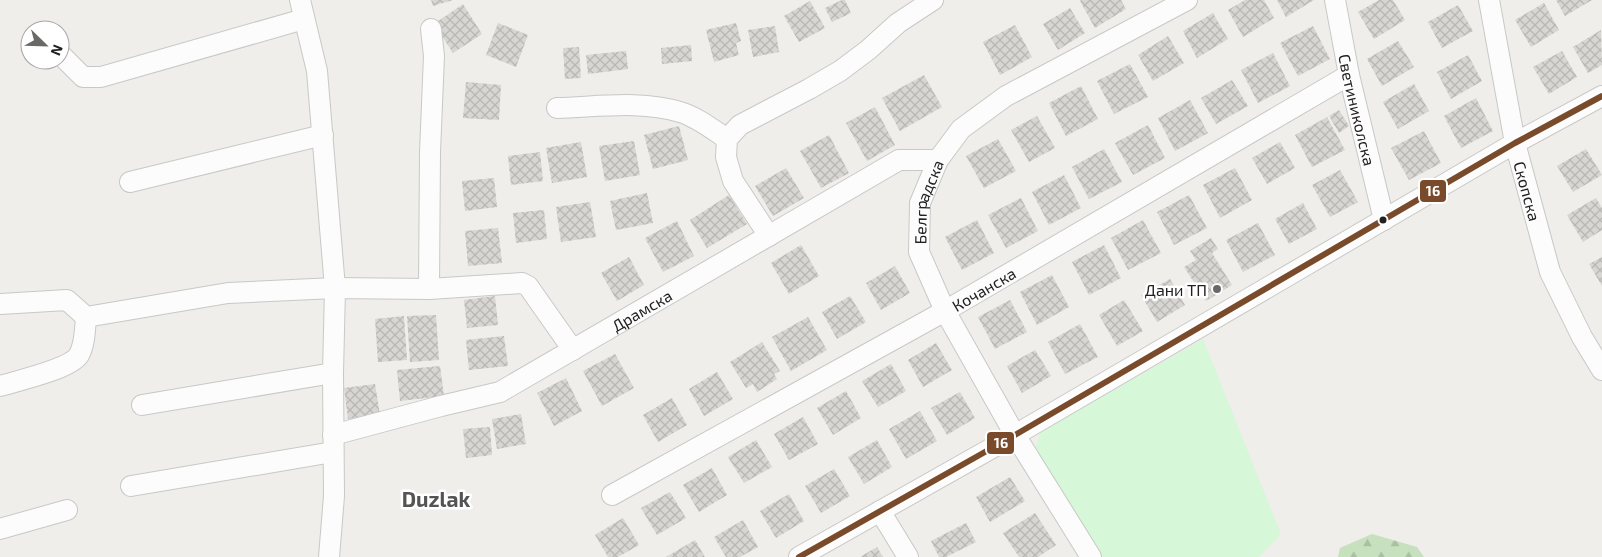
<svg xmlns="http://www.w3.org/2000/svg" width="1602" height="557" font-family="'Exo 2',sans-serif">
  <defs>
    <pattern id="forest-firs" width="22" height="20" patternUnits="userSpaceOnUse" patternTransform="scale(1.25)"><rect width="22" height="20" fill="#c7e0bd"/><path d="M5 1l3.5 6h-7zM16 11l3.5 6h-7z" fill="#abc0a2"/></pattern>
    <pattern id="building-cross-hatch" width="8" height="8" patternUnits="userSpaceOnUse" patternTransform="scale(1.25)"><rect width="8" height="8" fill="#d7d6d2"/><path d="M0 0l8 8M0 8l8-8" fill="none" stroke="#b8b7b4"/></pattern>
  </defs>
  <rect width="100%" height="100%" fill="#efeeea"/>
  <path fill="url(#forest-firs)" d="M1372,534L1417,547L1424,557H1338L1340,548Z"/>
  <path fill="#d6f7d8" d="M1203,339L1281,534L1259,557H1100L1041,462L1036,446L1041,432Z"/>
  <path fill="url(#building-cross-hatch)" d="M431,0H453L433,6Z
    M842,0H845L851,13L832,22L825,8Z
    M1081,0H1121L1126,9L1095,28L1080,1Z
    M1245,0H1264L1274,18L1243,37L1228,10Z
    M1277,0H1314L1286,17Z
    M1379,0H1393L1405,20L1374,39L1358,12Z
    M1556,0H1592L1565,16Z
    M810,1L825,28L799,42L784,16Z
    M1544,3L1559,30L1531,47L1515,20Z
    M463,4L482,34L453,53L434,24Z
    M1458,5L1473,31L1442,48L1428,22Z
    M1070,8L1085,33L1058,50L1043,24Z
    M1213,13L1228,39L1197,58L1183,31Z
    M498,23L528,35L516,67L486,55Z
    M736,23L741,41L736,43L739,55L714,62L706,30Z
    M1015,25L1032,57L1000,75L983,42Z
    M775,26L779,52L753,57L748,30Z
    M1313,26L1330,59L1298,76L1280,43Z
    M1601,30L1602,65L1588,73L1573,47Z
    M1168,36L1184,63L1153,81L1138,55Z
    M1398,41L1414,67L1382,86L1367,59Z
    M691,45L692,61L662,64L661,48Z
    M579,47L581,78L565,79L563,48Z
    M626,51L628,69L588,74L586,55Z
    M1562,51L1577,77L1549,94L1533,67Z
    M1273,53L1290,86L1258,103L1241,70Z
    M1468,55L1482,81L1451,99L1437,72Z
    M1130,64L1148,97L1114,114L1097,81Z
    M924,75L942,107L900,131L882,98Z
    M1232,80L1248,106L1216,124L1201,98Z
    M466,82L501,85L499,120L463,118Z
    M1414,84L1429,111L1398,129L1383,102Z
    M1081,86L1098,119L1066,136L1049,103Z
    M1476,98L1493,131L1461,148L1444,116Z
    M1190,100L1208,133L1175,151L1158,118Z
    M875,107L895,145L867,161L846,123Z
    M1339,110L1349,126L1339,133L1329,116Z
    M1037,116L1055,148L1029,162L1011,130Z
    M1327,117L1345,150L1312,167L1295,135Z
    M1148,125L1165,158L1133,175L1115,143Z
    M679,126L688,160L653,169L644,135Z
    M1424,131L1441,163L1409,180L1391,148Z
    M829,135L849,173L821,188L800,151Z
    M998,139L1016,171L984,188L966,156Z
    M634,141L640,175L605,181L599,146Z
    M581,142L587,177L552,183L546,148Z
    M1280,142L1295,168L1267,184L1252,158Z
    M1104,149L1122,182L1089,199L1072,167Z
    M1586,149L1602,175L1573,192L1557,166Z
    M540,152L543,181L511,185L508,156Z
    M786,168L804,198L773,216L755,186Z
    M1235,168L1252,200L1220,218L1203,185Z
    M1340,170L1358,202L1330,217L1312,185Z
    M1064,175L1081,208L1049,225L1032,192Z
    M494,178L497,207L465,211L462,181Z
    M647,193L653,223L616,230L610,201Z
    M729,195L747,224L707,248L690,220Z
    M1189,195L1207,228L1174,245L1157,212Z
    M1021,198L1038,231L1006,248L988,215Z
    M1596,198L1602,208V230L1583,242L1567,215Z
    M590,202L596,237L561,242L556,207Z
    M1303,203L1317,229L1289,244L1275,219Z
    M544,210L547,239L516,243L513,213Z
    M977,220L994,253L962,270L945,237Z
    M1143,220L1161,253L1128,270L1111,238Z
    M677,221L694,256L663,272L645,238Z
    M1258,223L1275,255L1243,272L1226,240Z
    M498,228L502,263L468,266L465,231Z
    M1211,238L1218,249L1212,253L1232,285L1206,301L1184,267L1196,260L1190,251Z
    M801,245L819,276L789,294L771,263Z
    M1104,245L1121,278L1089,295L1072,262Z
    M629,257L644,285L617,301L601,273Z
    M1602,257V286L1589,264Z
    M895,266L910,293L881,310L866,283Z
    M1052,275L1069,307L1037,325L1020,292Z
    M1170,279L1185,305L1157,322L1141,295Z
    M495,296L498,325L467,328L464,300Z
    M850,296L866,322L837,339L822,312Z
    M1010,300L1027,332L995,349L978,317Z
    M1124,300L1143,331L1117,346L1099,315Z
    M436,315L439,360L410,362L407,316Z
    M404,316L407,360L378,362L375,319Z
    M808,317L827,350L791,371L772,337Z
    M1080,324L1098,357L1065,374L1048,342Z
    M504,336L508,366L469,370L466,340Z
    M762,342L780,371L774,374L777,379L757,392L753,384L746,388L730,362Z
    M936,343L952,370L923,387L908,360Z
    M1035,350L1051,376L1022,393L1007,366Z
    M615,354L634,388L602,406L583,371Z
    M891,364L906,391L878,407L862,381Z
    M440,366L444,396L400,401L397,370Z
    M717,372L733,399L704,416L689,389Z
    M566,378L582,411L554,426L537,393Z
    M375,384L380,415L348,419L344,388Z
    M846,391L861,418L833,435L817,408Z
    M960,392L975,418L947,435L931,408Z
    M672,398L687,425L658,442L643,415Z
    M920,411L937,441L906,459L889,429Z
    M521,414L526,444L497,449L492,419Z
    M803,417L818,444L789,460L774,434Z
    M490,427L492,455L466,458L463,429Z
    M756,440L772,467L744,483L728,457Z
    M877,440L892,467L864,484L848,457Z
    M712,468L727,495L699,512L683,485Z
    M834,469L850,496L821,513L805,486Z
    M1010,477L1025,501L990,522L976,497Z
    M670,492L686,518L657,535L641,508Z
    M789,494L804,521L776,538L760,511Z
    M1035,513L1056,545L1038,557H1019L1003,533Z
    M623,518L639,545L618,557H608L595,535Z
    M743,520L758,547L740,557H726L714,537Z
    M966,523L976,542L946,557H939L931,541Z
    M695,540L705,557H666Z
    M877,547L883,557H860Z"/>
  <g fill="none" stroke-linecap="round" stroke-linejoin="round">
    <g stroke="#c8c8c6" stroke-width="22">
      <g id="minor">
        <path d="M300,0L317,71L335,288L333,373L334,496L329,557"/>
        <path id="s1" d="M1335,0L1349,75L1384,220"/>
        <path id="s2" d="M1489,0L1515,143L1550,272L1582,337L1602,370"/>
        <path d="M63,57L83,77H101L304,19"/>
        <path d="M557,108C597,107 641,100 680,112C697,117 712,129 727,139"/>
        <path d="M130,182L323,135"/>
        <path d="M769,236L733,181L726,157L727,139L740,125L809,89L840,71L868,50L898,23L933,0"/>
        <path d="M429,289L430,152L434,56L431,29"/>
        <path d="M0,304L67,300L86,317L228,293L335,288L429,289L522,283L528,286L573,350"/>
        <path d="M0,386C17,381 70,369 79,355C85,344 85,329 86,317"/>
        <path d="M142,405L333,373"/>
        <path id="s3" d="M333,435L441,406L500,392L899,160H938"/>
        <path d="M131,486L333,452"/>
        <path id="s4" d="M612,495L945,311L1349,75"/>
        <path d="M880,511L908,557"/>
        <path d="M0,529L67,510"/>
        <path d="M799,557L1015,435L1515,143L1602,96"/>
        <path id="s5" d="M1091,557L1015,435L945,311L919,252L920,203L938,160L961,129L1006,96L1187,0"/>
      </g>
    </g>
    <use href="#minor" stroke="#fdfcfc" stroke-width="20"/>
    <g stroke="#fff" stroke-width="10">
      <path id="bus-1" d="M799,557L1015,435L1515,143L1602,96"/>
    </g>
    <use href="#bus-1" stroke="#7a4b2a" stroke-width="6"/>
  </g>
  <circle fill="#212121" stroke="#fff" stroke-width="2" cx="1383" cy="220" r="4.5"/>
  <circle fill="#696967" stroke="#fff" stroke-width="2" cx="1217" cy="289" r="5"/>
  <g text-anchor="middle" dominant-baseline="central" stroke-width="5" stroke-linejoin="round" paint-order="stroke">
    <g font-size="16" fill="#212121" stroke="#fff">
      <text stroke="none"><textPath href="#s1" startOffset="112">Светиниколска</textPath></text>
      <text stroke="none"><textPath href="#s2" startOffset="195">Скопска</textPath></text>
      <text stroke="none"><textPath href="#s5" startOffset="402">Белградска</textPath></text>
      <text stroke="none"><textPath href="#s4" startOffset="425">Кочанска</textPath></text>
      <text stroke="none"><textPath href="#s3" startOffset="336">Драмска</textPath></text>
    </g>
    <g font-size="16" fill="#212121" stroke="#fff" text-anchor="end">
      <text x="1207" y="289">Дани ТП</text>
    </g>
    <g font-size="21" font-weight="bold" fill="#545454" stroke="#fff">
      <text x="436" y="498">Duzlak</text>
    </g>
  </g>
  <g stroke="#fff" stroke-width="2">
    <rect x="1419" y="179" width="28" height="24" rx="5" fill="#7a4b2a"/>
    <rect x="986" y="431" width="29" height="24" rx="5" fill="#7a4b2a"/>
  </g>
  <g font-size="14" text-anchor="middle" font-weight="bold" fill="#fff">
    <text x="1433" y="196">16</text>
    <text x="1001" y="448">16</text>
  </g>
  <g transform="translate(45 45) rotate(113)"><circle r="24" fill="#ffffff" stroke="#a6a6a6"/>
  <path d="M0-4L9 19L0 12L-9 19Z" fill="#696967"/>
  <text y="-8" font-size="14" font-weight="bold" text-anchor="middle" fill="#212121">N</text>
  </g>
</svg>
